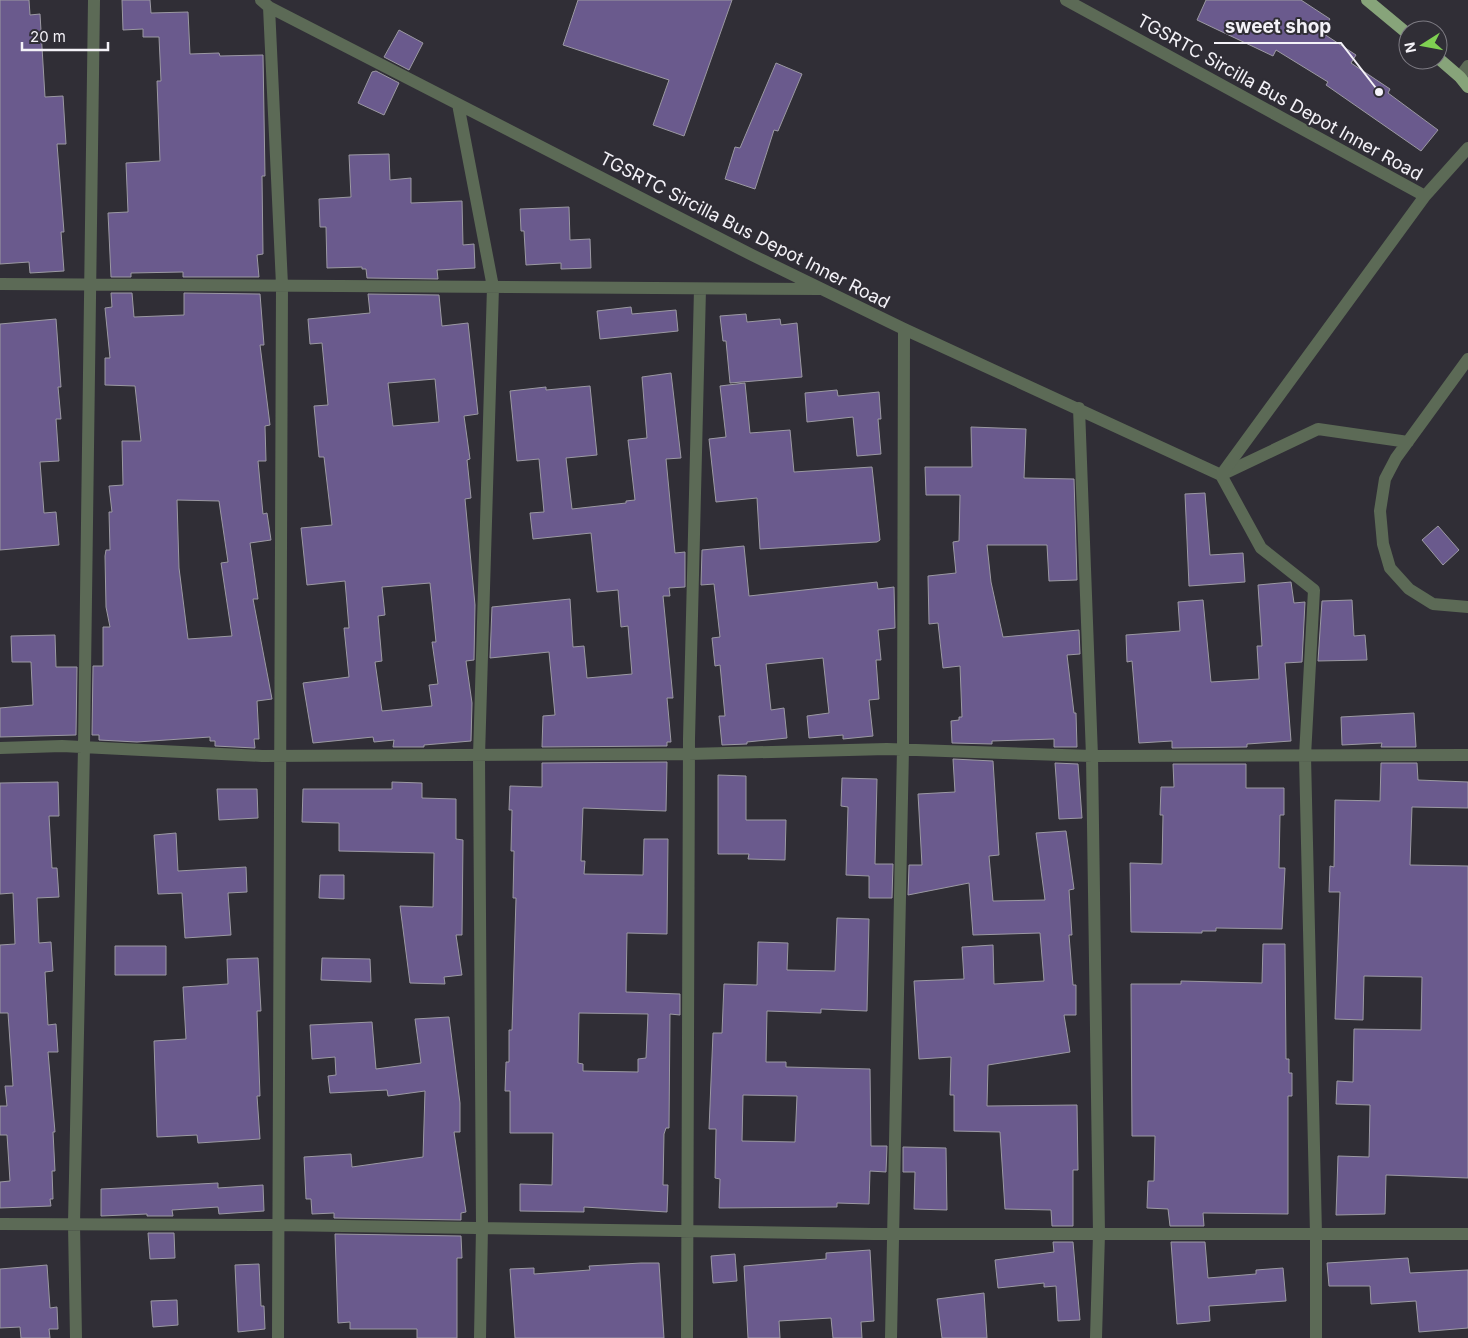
<svg xmlns="http://www.w3.org/2000/svg" width="1468" height="1338" font-family="Inter,sans-serif">
  <rect width="100%" height="100%" fill="#302e36"/>
  <path fill="#6a5a8d" stroke="#9b99a2" fill-rule="evenodd" d="M0,0H29L30,15L40,14L45,97L63,96L66,144H57L64,232H61L64,271L30,273L29,262L0,264Z
    M122,0H150L151,13L188,12L190,54L219,53L220,56L263,55L265,176H262L263,254L257,255L259,277H183V272L131,273V277H111L108,213L128,212L126,163L160,161L157,81H161L159,37H143V29L123,30Z
    M578,0H732L684,136L653,125L669,80L563,45Z
    M1206,0H1301L1330,19L1321,32L1356,55L1351,63L1390,89L1388,93L1438,130L1421,151L1326,85L1328,82L1276,50L1273,56L1197,20Z
    M399,30L423,43L409,70L384,57Z
    M776,63L802,74L778,131L774,130L755,189L725,179L735,147L740,148Z
    M376,71L399,83L384,115L358,103L372,72Z
    M389,154L390,180L411,178V203L462,201L463,245L474,244L475,268L437,270L438,279L367,278L366,269H362V267L327,268L326,227H320L319,199L351,197L349,155Z
    M569,207L570,240L590,239L591,268L561,269V263L526,265L524,231H521L520,209Z
    M111,293H132L134,317L184,315V293L260,294L264,345H260L270,425L265,426L266,461H258L263,514L267,513L271,540L250,543L258,599H253L272,699L257,701L259,739H254L255,748L215,746V741H210V737L137,742L99,740V735H92L93,666H103V627H110L106,607L105,556L106,550H110L109,512H112L109,486L123,485L122,441H141L135,386L105,385V358H110L105,308L112,307ZM177,500L219,501L228,562L221,563L232,636L188,639L179,568Z
    M368,294L439,295L442,326L468,323L478,414L464,416L470,459L467,460L471,498L465,499L475,605L474,660L466,661L472,703L471,741L424,745V747H393L394,740L374,742L373,737L313,743L303,683L349,677L344,628H349L345,581L307,585L301,528L332,525L324,457H319L314,406L328,405L322,343L310,344L308,319L370,313ZM435,379L439,422L393,426L388,383ZM430,583L436,642H432L438,684L429,685L432,706L382,711L375,662L382,661L378,616L385,615L382,587Z
    M631,307L632,314L676,310L678,331L600,339L597,311Z
    M746,314L747,322L780,319L781,325L797,323L802,377L730,383L726,341H723L720,316Z
    M56,319L61,387H58L61,419H56L59,461L40,462L44,513L56,512L59,545L0,550V324Z
    M671,373L681,458L666,459L675,553L685,552V587L669,588L670,596H663L673,698H667L671,742H667V746L542,747L543,716L555,715L549,652L490,658L492,607L570,599L573,647L584,646L587,678L632,674L628,626L621,627L618,590L597,592L591,533L533,539L530,513L544,512L539,459L517,461L510,391L546,387V390L590,386L597,455L566,458L572,509L626,503V501L635,500L628,440L647,438L642,377Z
    M745,383L750,433L790,430L794,472L872,467L880,540L877,542L760,549L757,498L716,502L709,439L726,437L720,386Z
    M837,390L838,396L879,392L881,419H878L881,454L857,456L853,417L807,422L805,393Z
    M971,427L1026,429L1024,478L1074,479L1077,580L1049,581L1047,545H987L991,582L1003,637L1079,630L1080,654L1067,655L1074,713H1076L1077,747H1054V739L992,741V744L952,743L951,721L959,720V717H962L960,666L943,668L938,623L929,624L928,576L956,573L953,542L959,541L960,495H926L925,467H972Z
    M1205,493L1210,555L1243,553L1245,582L1189,586L1185,494Z
    M1438,526L1459,550L1443,565L1422,540Z
    M744,546L749,596L877,582L878,589L894,587L895,628L878,630L881,660H876L879,699L869,700L873,736L843,739V735L809,738L807,716L829,713L823,658L766,664L771,710L784,708L787,738L747,742V744L722,745L719,716H725L720,665L715,666L712,638L720,637L714,584L701,585L702,550Z
    M1291,582L1294,603L1305,602L1302,662L1285,663L1291,741L1247,744V747L1172,748V741L1139,743L1132,661L1127,662L1126,635L1180,631L1178,602L1203,600L1211,682L1259,679L1257,646H1262L1258,585Z
    M1352,600L1354,636L1365,635L1367,660L1318,661L1322,601Z
    M55,635L56,667H77L76,735L0,737V708L33,705L31,662H12L11,636Z
    M1414,713L1416,747H1381L1382,743L1342,745L1341,717Z
    M953,759L993,761L999,855L989,856L993,901L1045,900L1036,833L1066,831L1074,889L1069,890L1072,935H1069L1073,985H1076V1015H1064L1070,1052L988,1065L987,1106L1077,1105L1078,1170H1073V1226H1052L1051,1210L1005,1209L1000,1132L954,1131V1095H950L951,1057L919,1059L914,981L964,979L962,947L993,945L994,984L1044,981L1040,933L973,935L969,883L908,895L909,865H922L918,794L955,792Z
    M667,762L666,811L583,808L581,861H585L584,874L643,875L644,839H668L667,934L627,933L626,992L680,994V1015L670,1014L669,1128H666L664,1134L663,1185H668L667,1212L584,1207V1212L520,1211V1184L552,1185L553,1133H510V1091H505L506,1062H509V1030H512L516,898H513L514,851H511L512,810H509L510,786L542,787V763ZM579,1013L648,1014L646,1058L638,1059V1072L583,1071V1064L578,1063Z
    M1055,763L1078,764L1082,818L1059,819Z
    M1381,763H1417L1418,780L1468,782V808L1412,807L1410,865L1468,866V1178L1386,1175L1385,1214L1336,1215L1338,1156L1369,1157L1370,1105L1336,1104L1337,1081L1353,1082L1354,1029L1421,1030L1422,977L1364,976L1363,1020L1335,1019L1340,892H1329L1330,866L1334,867L1335,800L1380,801Z
    M1173,764H1246V788H1284V815H1280L1279,868H1285L1282,929L1216,928V931H1202V933L1131,932L1130,863L1162,864L1163,815H1160L1161,787H1174Z
    M718,775L746,776V820H786L785,860L748,859L749,854H718Z
    M842,778L877,779L875,864H893L892,898H869V876L846,875L848,807L841,806Z
    M58,782L59,816H49L52,868H57L59,897L37,898L39,943L51,942L53,971L45,972L48,1025L56,1024L58,1052H48L55,1132H53L55,1171H52L53,1199H50L51,1206L0,1208V1182L10,1181L7,1135H0V1106H7L5,1086H13L8,1013H0V945L15,944L13,893L0,894V783Z
    M392,782L422,783V798L456,799V839L463,840L462,935H456L462,975L444,977L445,984L410,983L400,906L433,907L434,853L339,851V823L302,822L303,789H392Z
    M217,789H257L258,818L219,820Z
    M176,833L178,871L246,867L247,892L228,893L231,935L185,938L182,893L158,894L154,835Z
    M320,875H344V899L319,898Z
    M837,918L869,919L867,1011L821,1009V1013L767,1011L766,1062H786V1067L870,1069L871,1146H887L886,1172L870,1171L869,1204L837,1203V1207L719,1208L720,1179L715,1178L716,1129H709L713,1033H722L724,984L757,985L758,942L788,943L787,970L835,971ZM743,1095L797,1096L795,1142L742,1141Z
    M1263,944H1285L1286,1059H1289V1073H1292V1096H1288V1214L1203,1213L1204,1226H1170L1168,1209L1147,1208L1148,1181H1154L1155,1136H1132L1131,984H1181V981L1262,983Z
    M115,946H166V975H115Z
    M258,958L261,1011H257L260,1096H257L260,1139L198,1143L197,1135L157,1137L154,1041L186,1039L183,987L228,984L227,959Z
    M322,958L370,959L371,982L321,980Z
    M449,1017L460,1103V1132H454L466,1212L461,1213V1220L334,1218V1213L312,1214L311,1199H306L304,1157L351,1154L352,1167L423,1157L425,1091L388,1096L387,1090L330,1093L328,1076L336,1075L335,1057L312,1059L310,1025L372,1022L376,1069L421,1063L415,1019Z
    M903,1147L946,1148L947,1210L914,1209L915,1172H903Z
    M218,1183V1188L263,1185L264,1211L219,1214L218,1207L172,1210L173,1216H147V1214L101,1216V1189Z
    M148,1233H174L175,1258L150,1259Z
    M335,1234L461,1236L462,1258H457V1338H417V1329H350V1322L338,1323Z
    M1053,1242H1073L1080,1320L1058,1321L1056,1286L1044,1287V1283L998,1288L995,1260L1054,1252Z
    M1171,1242H1205L1208,1278L1256,1274V1270L1283,1268L1286,1301L1209,1306L1210,1321L1177,1324Z
    M870,1250L874,1321L861,1322L862,1338H833L831,1318L779,1321L780,1338H748L744,1266L826,1259V1253Z
    M735,1254L737,1281L713,1283L711,1256Z
    M1408,1258L1410,1273L1468,1270V1328L1419,1332L1416,1301L1371,1304L1370,1286H1329L1327,1263Z
    M641,1263H659L664,1338H515L510,1269L534,1268V1274L590,1270L589,1266Z
    M259,1264L261,1306H264L265,1329L238,1332L235,1265Z
    M47,1265L50,1308L57,1307L58,1329H49L50,1338H21L20,1327L0,1328V1269Z
    M984,1293L987,1338H942L937,1299Z
    M177,1300L178,1325L153,1327L151,1301Z"/>
  <g fill="none" stroke-linecap="round" stroke-linejoin="round">
    <path stroke="#5c6a56" stroke-width="12" d="M1468,359L1396,458L1385,479L1380,511L1383,544L1390,568L1409,589L1433,604L1468,607
      M1221,475L1318,429L1408,442"/>
    <path stroke="#5c6a56" stroke-width="12" d="M261,0L269,7L752,255L904,329L1221,475L1425,196L1468,148
      M1066,0L1425,196
      M269,7L282,285L278,1338
      M1460,77L1468,66
      M458,104L493,287L479,756L482,1227L480,1338
      M0,284L820,289
      M1079,408L1092,756L1099,1234L1096,1338
      M1221,475L1261,548L1314,590L1305,756L1316,1234V1338
      M0,748L62,746L262,756L689,754L887,749L1092,756L1468,755
      M0,1224L277,1225L873,1234H1468
      M76,1338L74,1224L84,747L94,0
      M687,1338L689,739L700,289
      M891,1338L903,749L904,329"/>
    <path stroke="#87a47a" stroke-width="12" d="M1367,0L1408,34
      M1438,58L1460,77L1468,87"/>
  </g>
  <g text-anchor="middle" dominant-baseline="central" stroke-width="4" stroke-linejoin="round" paint-order="stroke">
    <g font-size="18" fill="#f4f2f8" stroke="#302e36">
      <text transform="translate(1280 97) rotate(29)">TGSRTC Sircilla Bus Depot Inner Road</text>
      <text transform="translate(745 230) rotate(27)">TGSRTC Sircilla Bus Depot Inner Road</text>
    </g>
  </g>
  <path fill="none" stroke="#f4f2f8" stroke-width="2" d="M1379 92L1341 43H1214"/>
  <circle fill="#f4f2f8" stroke="#302e36" stroke-width="2" cx="1379" cy="92" r="5"/>
  <g font-size="19" text-anchor="middle" font-weight="bold" fill="#f4f2f8" stroke="#302e36" stroke-width="4" stroke-linejoin="round" paint-order="stroke">
    <text x="1278" y="33">sweet shop</text>
  </g>
  <g transform="translate(1423 45) rotate(259)"><circle r="24" fill="#302e36" stroke="#7e7c84"/>
  <path d="M0-4L9 19L0 12L-9 19Z" fill="#7fd052"/>
  <text y="-8" font-size="14" font-weight="bold" text-anchor="middle" fill="#f4f2f8">N</text>
  </g>
  <path d="M22 42v8h86v-8" fill="none" stroke="#f4f2f8" stroke-width="2.5"/>
  <text x="30" y="42" font-size="15" fill="#f4f2f8" stroke="#302e36" stroke-width="4" paint-order="stroke">20 m</text>
</svg>
